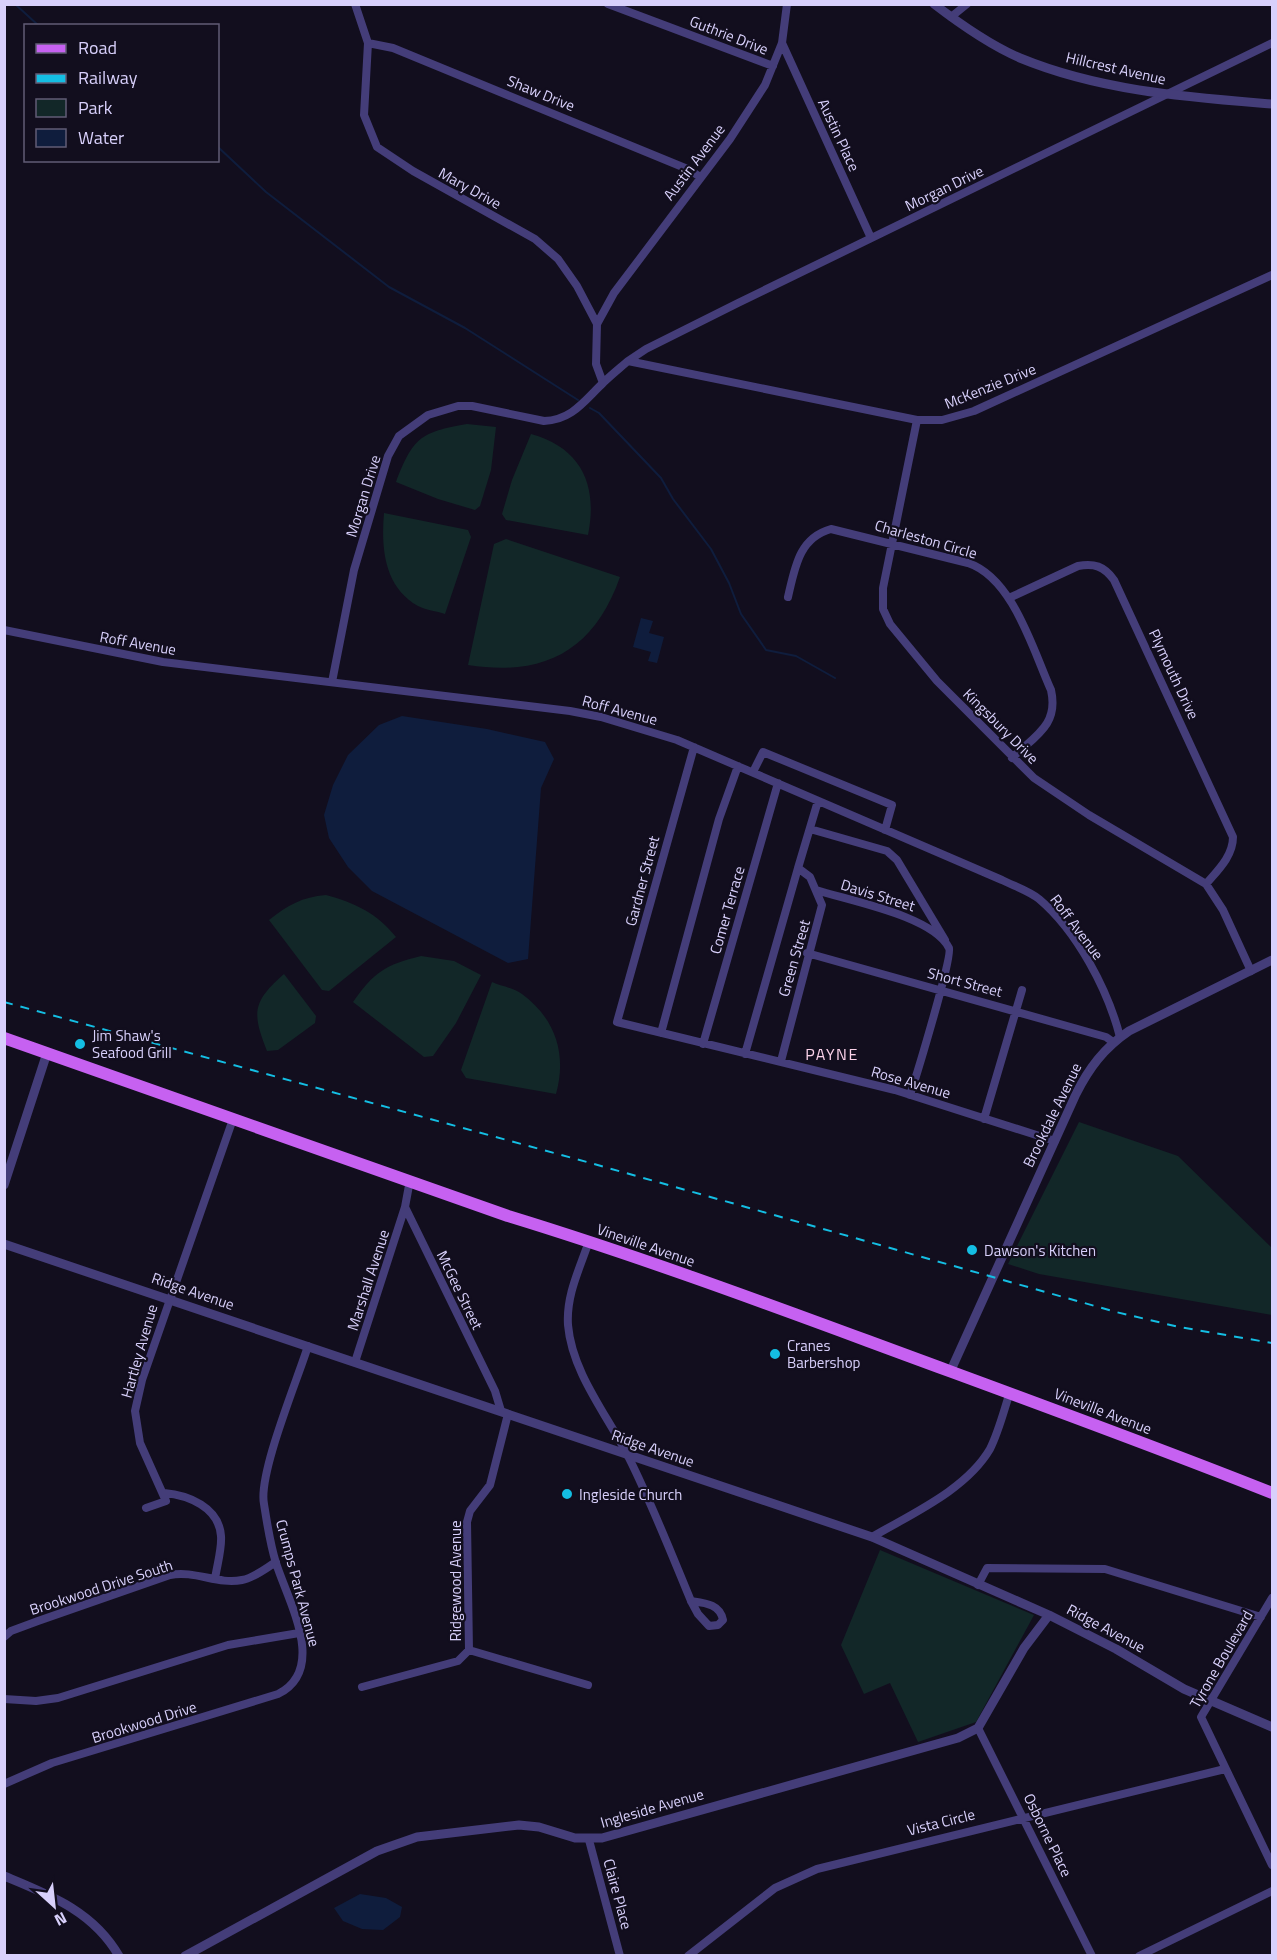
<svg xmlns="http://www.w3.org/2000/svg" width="1277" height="1960" font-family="'Titillium Web',sans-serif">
  <rect width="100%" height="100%" fill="#120e1e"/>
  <path fill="#122728" d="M467,424L496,427L491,470L480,506L475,510L438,499L396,482C413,438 420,432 467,424Z
    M531,434C582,448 598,486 588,535L506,520L502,514L512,480Z
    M384,513L468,530L471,537L445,614C437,611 425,610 418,606C384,587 381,548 384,513Z
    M506,539L620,577C594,651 544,677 468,665L494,544Z
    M326,895C355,903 377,913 396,937L329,991L322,990L269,920C288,905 302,897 326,895Z
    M421,956L454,961L481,975L456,1023L433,1056L424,1057L353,1002C374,972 385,965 421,956Z
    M284,974L316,1016L315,1023L278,1050L267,1051C252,1013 252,1002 284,974Z
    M492,982C501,986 514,988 522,994C556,1019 567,1055 556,1094L466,1078L461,1070Z
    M1079,1122L1178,1156L1272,1248V1315L1039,1274L1008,1264Z
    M880,1550L1034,1615L976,1722L918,1742L890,1683L864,1694L841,1645Z"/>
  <path fill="#0f1d3d" d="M641,618L653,621L649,633L664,637L657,663L648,661L651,652L633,647Z
    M402,716L487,729L545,742L554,759L541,788L528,959L508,963L372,891L348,867L329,838L324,815L333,785L348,755L379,725Z
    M360,1894L386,1898L402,1907L400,1917L383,1930L362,1929L343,1921L334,1908Z"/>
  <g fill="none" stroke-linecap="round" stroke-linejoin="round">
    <path stroke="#0f1d3d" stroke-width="2" d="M15,4L39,26
      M218,147L266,192L389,287L465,328L578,400
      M590,408L599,413L661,478L673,499L711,549L729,583L741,614L766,650L796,656L835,678"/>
    <path stroke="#443d79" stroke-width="8" d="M355,4L368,43L364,115L377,147L413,171L535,239L558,259L577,286L597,324L596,364L603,383
      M608,4L773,66
      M951,17L967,4
      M368,43L393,48L690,170L700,177
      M782,43L871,238
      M597,324L614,293L730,139L765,85L782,43L787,4
      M628,361L646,349L738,303L1272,43
      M917,420L883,588V609L890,624L937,681L1034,778L1089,815L1206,884L1223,910L1251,971
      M788,597C795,567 799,538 831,529L968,563C1013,578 1033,650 1051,690C1059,725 1035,736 1012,758
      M1009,598L1078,566C1094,563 1104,566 1114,580L1233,837C1233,856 1218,870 1206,884
      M4,630L163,662L570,711L601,717L677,740L1002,880C1014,886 1029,891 1039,899C1077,931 1108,990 1120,1037
      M332,682L354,570L388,456L399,436L428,415L458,406H472L544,421C572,420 584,401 603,383C611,375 620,368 628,361L917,420H942L974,411L1272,275
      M694,747L617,1022L895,1090L1055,1141
      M753,772L763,752L892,805L885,830
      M810,829L887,851L897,860L945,940
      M816,890C850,901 933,916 949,948C953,956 916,1077 910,1095
      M807,953L1106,1037L1113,1042
      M661,1033L719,819L738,766
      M703,1044L778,783
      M745,1054L798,868
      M781,1061L822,905L810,877L798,868L818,801
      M984,1119L1022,990
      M410,1180L405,1207L495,1391L501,1411
      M589,1241C580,1268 566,1295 568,1325C572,1373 608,1416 629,1458C652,1504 671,1553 691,1601L698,1614L709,1626L718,1625L723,1620C720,1604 705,1603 691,1601
      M355,1362L405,1207
      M164,1493C188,1495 219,1507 221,1536C222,1549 217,1565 215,1579
      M146,1508L166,1501L140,1443L135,1411L142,1380L233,1119
      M872,1537C911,1514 966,1490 990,1449C999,1431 1004,1410 1010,1392
      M978,1585L987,1568L1105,1569L1261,1617
      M1272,1598L1201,1717L1272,1865
      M4,1637L11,1631L38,1621L170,1575C195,1570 218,1585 242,1580C254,1578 266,1568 276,1562
      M469,1650L467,1522L470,1511L490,1485L508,1414
      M362,1687L458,1661L469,1650L588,1685
      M4,1699L36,1701L58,1698L228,1645L299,1633
      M978,1728L1092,1956
      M4,1784L52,1763L278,1694C328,1669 288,1601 276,1563C270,1544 267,1523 264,1504C258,1474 297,1381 308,1346
      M589,1840L620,1956
      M688,1956L775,1888L817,1869L1225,1769
      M1139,1956L1272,1891"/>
    <path stroke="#443d79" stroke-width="9" d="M934,4C960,24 990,45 1020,58C1100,91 1187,97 1272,104
      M4,1185L47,1053
      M4,1244L872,1537L1049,1615L1116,1649L1184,1689L1272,1727
      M951,1370L1076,1094C1089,1068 1104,1048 1129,1031L1272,960
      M4,1876C50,1895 93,1911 119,1956
      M185,1956L377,1851L417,1837L519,1825L539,1827L575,1838H602L958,1738L978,1728L1024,1648L1049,1615"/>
    <path stroke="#c661f1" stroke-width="12" d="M4,1038L508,1216C629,1253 749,1297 868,1341C1003,1391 1139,1440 1272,1493"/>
    <path stroke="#14bee3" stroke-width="2" stroke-dasharray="9 8" stroke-linecap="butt" d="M4,1002L587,1162L1116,1312L1179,1327L1272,1343"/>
  </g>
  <g fill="#14bee3" stroke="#120e1e" stroke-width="2">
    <circle cx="80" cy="1044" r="6"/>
    <circle cx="972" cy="1250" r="6"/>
    <circle cx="775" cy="1354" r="6"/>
    <circle cx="567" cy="1494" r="6"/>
  </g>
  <g text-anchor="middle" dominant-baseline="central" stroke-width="4.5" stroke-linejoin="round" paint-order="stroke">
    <g font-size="15" fill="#d8d0fb" stroke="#120e1e">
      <text transform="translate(729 35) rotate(21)">Guthrie Drive</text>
      <text transform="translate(1116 68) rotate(13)">Hillcrest Avenue</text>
      <text transform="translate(541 93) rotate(22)">Shaw Drive</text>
      <text transform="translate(839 135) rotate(65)">Austin Place</text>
      <text transform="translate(694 162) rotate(-53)">Austin Avenue</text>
      <text transform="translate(470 188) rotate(29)">Mary Drive</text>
      <text transform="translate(944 188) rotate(-26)">Morgan Drive</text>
      <text transform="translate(990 386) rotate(-22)">McKenzie Drive</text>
      <text transform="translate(363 496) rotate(-73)">Morgan Drive</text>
      <text transform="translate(926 539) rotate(16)">Charleston Circle</text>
      <text transform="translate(138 643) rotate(10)">Roff Avenue</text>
      <text transform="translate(1174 674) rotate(65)">Plymouth Drive</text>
      <text transform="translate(620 710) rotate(15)">Roff Avenue</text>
      <text transform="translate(1001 726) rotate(45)">Kingsbury Drive</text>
      <text transform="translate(642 881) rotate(-75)">Gardner Street</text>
      <text transform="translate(878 895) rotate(17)">Davis Street</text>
      <text transform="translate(727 910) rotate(-74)">Comer Terrace</text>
      <text transform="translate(1077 927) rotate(53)">Roff Avenue</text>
      <text transform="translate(794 958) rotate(-74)">Green Street</text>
      <text transform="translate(965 982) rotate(15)">Short Street</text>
      <text transform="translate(911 1082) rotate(16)">Rose Avenue</text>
      <text transform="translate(1052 1115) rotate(-64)">Brookdale Avenue</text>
      <text transform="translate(646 1245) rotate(19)">Vineville Avenue</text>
      <text transform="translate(368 1280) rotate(-72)">Marshall Avenue</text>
      <text transform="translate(460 1290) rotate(64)">McGee Street</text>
      <text transform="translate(193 1291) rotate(19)">Ridge Avenue</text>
      <text transform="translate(139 1351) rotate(-74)">Hartley Avenue</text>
      <text transform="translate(1103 1411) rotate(21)">Vineville Avenue</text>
      <text transform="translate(653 1448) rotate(19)">Ridge Avenue</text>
      <text transform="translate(455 1581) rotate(-90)">Ridgewood Avenue</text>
      <text transform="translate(298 1583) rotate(75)">Crumps Park Avenue</text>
      <text transform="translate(101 1587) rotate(-18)">Brookwood Drive South</text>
      <text transform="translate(1106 1628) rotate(28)">Ridge Avenue</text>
      <text transform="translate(1221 1659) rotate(-60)">Tyrone Boulevard</text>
      <text transform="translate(144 1722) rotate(-17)">Brookwood Drive</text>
      <text transform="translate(652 1808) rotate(-16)">Ingleside Avenue</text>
      <text transform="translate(941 1822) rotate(-14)">Vista Circle</text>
      <text transform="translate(1048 1835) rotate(64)">Osborne Place</text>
      <text transform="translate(618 1894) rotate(75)">Claire Place</text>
    </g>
    <g font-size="15" fill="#d8d0fb" stroke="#120e1e" text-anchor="start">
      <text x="92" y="1035">Jim Shaw's<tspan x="92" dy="17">Seafood Grill</tspan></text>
      <text x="984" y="1250">Dawson's Kitchen</text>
      <text x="787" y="1345">Cranes<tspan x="787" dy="17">Barbershop</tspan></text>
      <text x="579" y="1494">Ingleside Church</text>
    </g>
    <g font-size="16" letter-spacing="1.5" fill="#fbd2e9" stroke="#120e1e">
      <text x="832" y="1054">PAYNE</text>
    </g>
  </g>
  <rect width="1277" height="1960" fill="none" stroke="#d8d0fb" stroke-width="12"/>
  <rect x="24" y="24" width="195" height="138" fill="#120e1e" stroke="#615c76" stroke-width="1.5"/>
  <rect x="36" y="44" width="30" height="9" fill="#c661f1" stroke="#615c76" stroke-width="1.5"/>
  <text x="78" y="54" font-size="18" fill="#d8d0fb">Road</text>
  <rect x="36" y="74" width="30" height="9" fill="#14bee3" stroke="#615c76" stroke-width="1.5"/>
  <text x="78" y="84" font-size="18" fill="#d8d0fb">Railway</text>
  <rect x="36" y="99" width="30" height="18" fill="#122728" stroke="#615c76" stroke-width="1.5"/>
  <text x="78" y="114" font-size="18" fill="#d8d0fb">Park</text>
  <rect x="36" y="129" width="30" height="18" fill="#0f1d3d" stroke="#615c76" stroke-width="1.5"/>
  <text x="78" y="144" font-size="18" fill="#d8d0fb">Water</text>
  <g transform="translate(54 1906) rotate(153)" stroke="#120e1e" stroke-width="4.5" paint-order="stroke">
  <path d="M0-4.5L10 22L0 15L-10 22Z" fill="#d8d0fb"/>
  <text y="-9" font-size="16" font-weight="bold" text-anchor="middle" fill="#d8d0fb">N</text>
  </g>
</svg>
